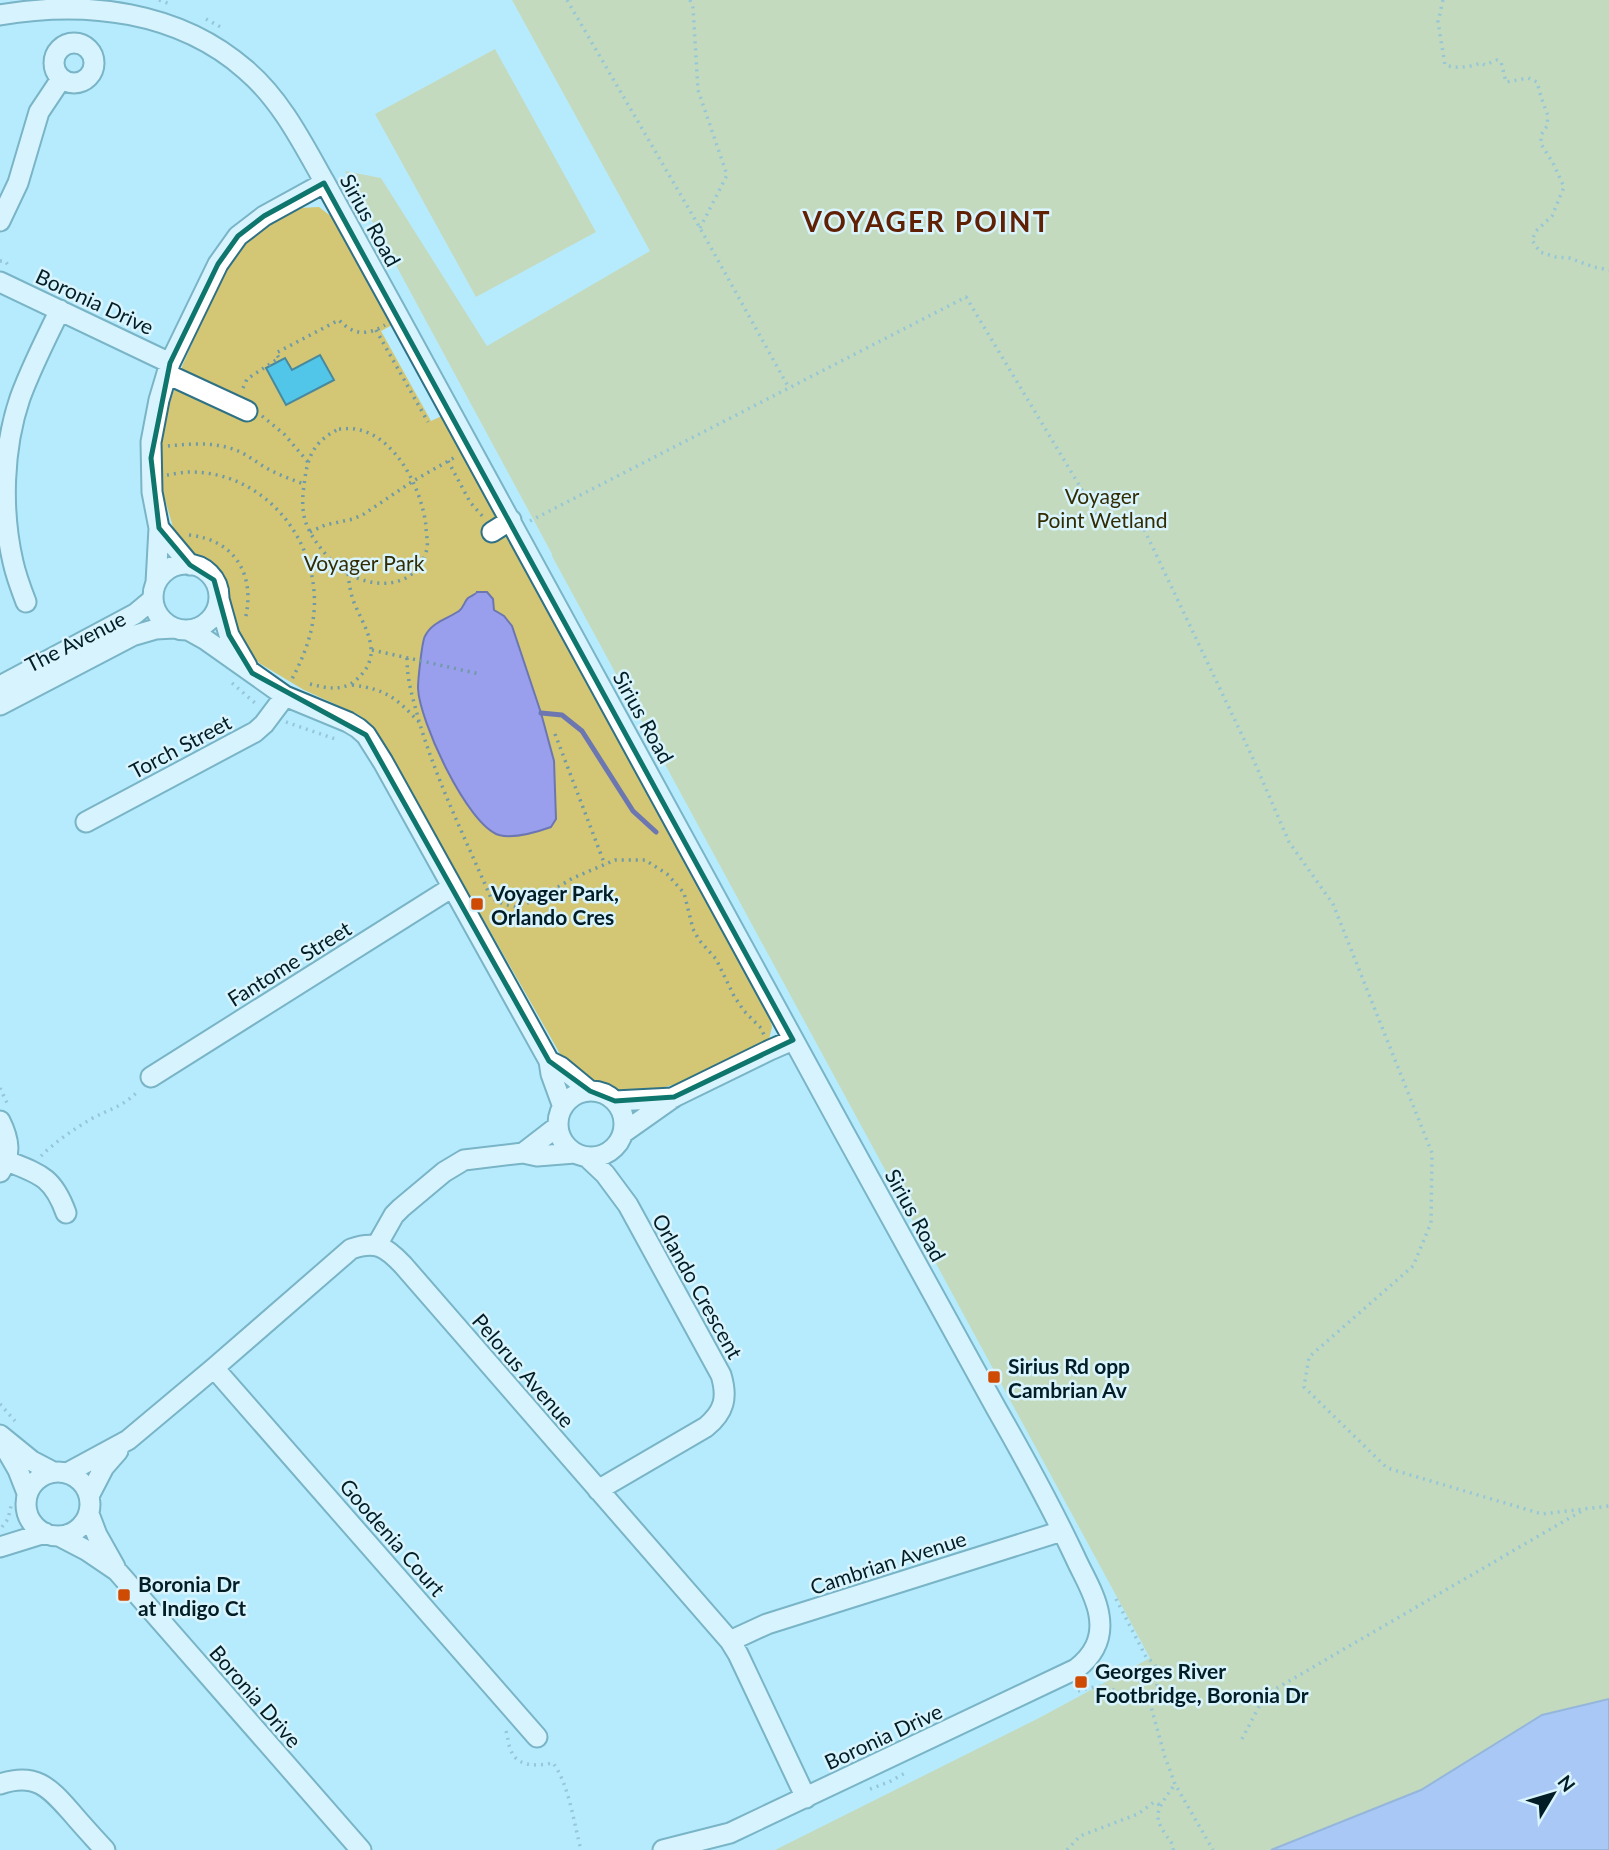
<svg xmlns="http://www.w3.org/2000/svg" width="1609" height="1850" font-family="Lato,sans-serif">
  <rect width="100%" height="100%" fill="#b7ebfd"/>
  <path fill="#d3c674" d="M512,0H1609V1699L1542,1715L1421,1790L1271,1850H775L1039,1718L1150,1658L552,556V554L345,171L381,178L487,346L650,251Z
    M495,49L596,232L476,297L375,114Z
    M319,207L337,221L394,324L381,331L431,421L444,415L767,1007L772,1027L768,1043C720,1067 658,1104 603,1086C588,1081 575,1068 563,1059L379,736L370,724L359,715L304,690L259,663L247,650L240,641L222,578L217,570L186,552L177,541L162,489V426L183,364L212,299L227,269L246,241L271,222L300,208Z"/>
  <path fill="#999eed" stroke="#6c77b1" stroke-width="2" d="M477,592H487L493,599L494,610L504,616L512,626L541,713L554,761L556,819L551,827C537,832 514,839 499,835C467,825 419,720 418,688C418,680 422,641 425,636C432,622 447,619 459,611C464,607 464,602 468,598C468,598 477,593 477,592Z
    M1609,1699V1850H1271L1421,1790L1542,1715Z"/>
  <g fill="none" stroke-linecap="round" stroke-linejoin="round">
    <path stroke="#6c77b1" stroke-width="5" d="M541,713L562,715L582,731L633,811L656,832"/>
  </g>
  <path fill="#52c6e8" stroke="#48899e" stroke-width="2" d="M320,355L334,380L286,405L266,368L285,358L292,370Z"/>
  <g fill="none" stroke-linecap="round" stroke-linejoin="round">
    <g stroke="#2f7185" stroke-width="23">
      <path id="minor" d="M0,15C86,0 179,11 246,70C281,100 302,142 324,181C348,224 371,267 395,310C511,519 624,729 738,938C823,1095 910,1252 996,1408C1024,1457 1051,1506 1075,1557C1083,1575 1096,1595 1099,1615C1103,1638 1094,1655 1076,1669L730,1833L663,1850
        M54 63a20 20 0 1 1 40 0a20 20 0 1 1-40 0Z
        M0,221L18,183L39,112L61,79
        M0,282L170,363
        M167,374L247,411
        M159,528L190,565
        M492,532L511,520
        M153 597a33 33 0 1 1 66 0a33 33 0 1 1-66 0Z
        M156,583L159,528L152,492L151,442L159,400L170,363L218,264L238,236L264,216L324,183
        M219,599L229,635L247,666
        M26,602C21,589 16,576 13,562C1,510 3,448 20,398C31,368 46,338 60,310
        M188,630L206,640L285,696L348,722L358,728L366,735L383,762L549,1061L551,1074L563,1107
        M0,686L135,614L153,599
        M0,705L132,636L156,629L174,628
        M86,822L255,732L264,724L285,696
        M549,1061L561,1067L590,1091
        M151,1077L451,888
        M558 1124a33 33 0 1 1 66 0a33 33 0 1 1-66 0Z
        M615,1101L673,1098
        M0,1121C9,1139 12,1155 0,1172
        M623,1133L674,1097L770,1050L793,1040
        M523,1153L558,1126
        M587,1157L605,1174L628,1205L721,1375C728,1398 724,1412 706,1427L598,1490
        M7,1161C40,1174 53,1177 66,1213
        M377,1245L394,1215L401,1208L444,1172L464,1160L523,1153L537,1156L575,1153
        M214,1368L537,1737
        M0,1435L32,1461L53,1472
        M3,1444L18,1470L27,1493
        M26 1504a32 32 0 1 1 64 0a32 32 0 1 1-64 0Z
        M67,1473L128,1440L214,1368L351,1249C376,1240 386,1247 403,1265L730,1641L738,1654L806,1798
        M89,1496L104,1467L118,1451
        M89,1514L97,1535L115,1567
        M59,1536L86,1550L117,1571L361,1850
        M0,1547L45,1533
        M730,1641L767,1624L1062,1531
        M0,1784C35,1772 49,1787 71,1812C82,1825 93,1837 105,1850"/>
    </g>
    <path stroke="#6f9aa8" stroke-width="3.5" stroke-dasharray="2 5" stroke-linecap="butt" d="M159,0L170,4
      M567,0L700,228L789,388
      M690,0L693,8L698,90L727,175L700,228
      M1443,0L1438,22L1445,65C1457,69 1470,67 1481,63L1485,65L1497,60L1501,62L1506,82L1528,78L1537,82L1541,97L1548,116L1547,126L1541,135V144L1553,163L1564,187L1552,216L1536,231L1532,240L1540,252L1556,257L1569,258L1594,267L1609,270
      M206,19L224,29
      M0,261H5L9,266
      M376,330L428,422
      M243,388L247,379L279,358L276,353L339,320C353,335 367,336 385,325
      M262,416L284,434L308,462
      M339,429C345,429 350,428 355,429C396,435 422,490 426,526C426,534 429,545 426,552C416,584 385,589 357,578C337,571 311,541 305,520C301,506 303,492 305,478C308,454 317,439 339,429Z
      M168,446C188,444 210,442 229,448C242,451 252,459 263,466C276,474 290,479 304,484
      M448,461L470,502L484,518
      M167,475C174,474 182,472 189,472C264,471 320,540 314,612C312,636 303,658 292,679
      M530,521L966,297L1102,523L1143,527L1251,754L1289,842L1333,904L1432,1153L1431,1223L1413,1266L1309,1357L1304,1387L1387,1468L1542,1514L1609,1506
      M310,532L325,525L353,519L364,514L413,481L457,456
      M189,535C236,540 256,576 245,620
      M372,650L480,674
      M407,658C407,682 413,698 419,721C437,782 466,840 491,898L503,904L516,907L536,900L573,878L615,860H645L667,874L684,893L693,929L699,940L716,959L734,996L744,1011L761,1028L764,1035
      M232,683L255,703
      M310,684C327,688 342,692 356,680C386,654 364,628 353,600C350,591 349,582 348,573
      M352,685C386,689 396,698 419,722
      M286,722L338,740
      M555,734L605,865
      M0,1088L8,1105
      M41,1156C55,1142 74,1129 91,1119C109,1109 123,1107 138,1091
      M0,1404L15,1421
      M2,1527L8,1519L12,1502
      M1116,1599L1146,1657C1163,1669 1164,1681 1148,1696L1165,1757L1175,1784L1213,1850
      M1078,1691C1086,1689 1097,1685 1106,1687C1123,1691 1127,1706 1148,1696L1139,1681
      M506,1731C508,1737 508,1743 510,1748C516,1768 537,1766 553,1763C569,1784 574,1824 581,1850
      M1242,1739L1265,1695L1585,1509
      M870,1789L889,1782L907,1772
      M1067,1850L1080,1836L1138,1814L1154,1802L1160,1805
      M1173,1850L1174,1846C1151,1816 1154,1814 1175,1784"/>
    <use href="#minor" stroke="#fff" stroke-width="19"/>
  </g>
  <path d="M0 0H1609V1850H0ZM324,183L793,1040L674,1097L615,1101L590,1091L549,1061L366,735L252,673L229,635L214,580L190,565L159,528L151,458L170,363L218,264L238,236L264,216Z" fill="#b7ebfd" fill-opacity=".55" fill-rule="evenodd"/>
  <path fill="none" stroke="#0f766e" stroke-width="5" stroke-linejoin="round" d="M324,183L793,1040L674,1097L615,1101L590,1091L549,1061L366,735L252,673L229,635L214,580L190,565L159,528L151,458L170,363L218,264L238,236L264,216Z"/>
  <g fill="#cf4a03" stroke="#daf4fd" stroke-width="2.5">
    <rect x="470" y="897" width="14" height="14" rx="3.5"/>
    <rect x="987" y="1370" width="14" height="14" rx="3.5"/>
    <rect x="117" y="1588" width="14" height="14" rx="3.5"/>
    <rect x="1074" y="1675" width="14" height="14" rx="3.5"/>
  </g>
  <g text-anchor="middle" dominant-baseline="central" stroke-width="5" stroke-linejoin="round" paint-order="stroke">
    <g font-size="21" fill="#021d25" stroke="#daf4fd">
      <text transform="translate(371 220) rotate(61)">Sirius Road</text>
      <text transform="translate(95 301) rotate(25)">Boronia Drive</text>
      <text transform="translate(75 641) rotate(-27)">The Avenue</text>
      <text transform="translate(644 717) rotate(61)">Sirius Road</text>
      <text transform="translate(180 746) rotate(-28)">Torch Street</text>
      <text transform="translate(289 963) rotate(-32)">Fantome Street</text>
      <text transform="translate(916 1215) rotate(61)">Sirius Road</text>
      <text transform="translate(698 1286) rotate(61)">Orlando Crescent</text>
      <text transform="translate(524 1370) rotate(49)">Pelorus Avenue</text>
      <text transform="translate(393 1537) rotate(49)">Goodenia Court</text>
      <text transform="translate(888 1562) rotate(-18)">Cambrian Avenue</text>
      <text transform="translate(256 1696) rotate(49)">Boronia Drive</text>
      <text transform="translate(883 1736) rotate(-25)">Boronia Drive</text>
    </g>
    <g font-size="21" fill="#322c03" stroke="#daf4fd">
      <text x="1102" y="495">Voyager<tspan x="1102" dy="24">Point Wetland</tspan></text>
      <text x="364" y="562">Voyager Park</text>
    </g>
    <g font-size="21" font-weight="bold" fill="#021d25" stroke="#daf4fd" text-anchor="start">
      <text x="491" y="892">Voyager Park,<tspan x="491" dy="24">Orlando Cres</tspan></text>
      <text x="1008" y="1365">Sirius Rd opp<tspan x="1008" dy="24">Cambrian Av</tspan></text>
      <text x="138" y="1583">Boronia Dr<tspan x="138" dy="24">at Indigo Ct</tspan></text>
      <text x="1095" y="1670">Georges River<tspan x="1095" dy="24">Footbridge, Boronia Dr</tspan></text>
    </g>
    <g font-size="28" font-weight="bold" letter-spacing="2" fill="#602004" stroke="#daf4fd">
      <text x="927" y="221">VOYAGER POINT</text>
    </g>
  </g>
  <g transform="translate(1553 1794) rotate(52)" stroke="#daf4fd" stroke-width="5" paint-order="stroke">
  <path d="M0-5L12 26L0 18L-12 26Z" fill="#021d25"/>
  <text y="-10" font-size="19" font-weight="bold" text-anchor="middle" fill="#021d25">N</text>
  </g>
</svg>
